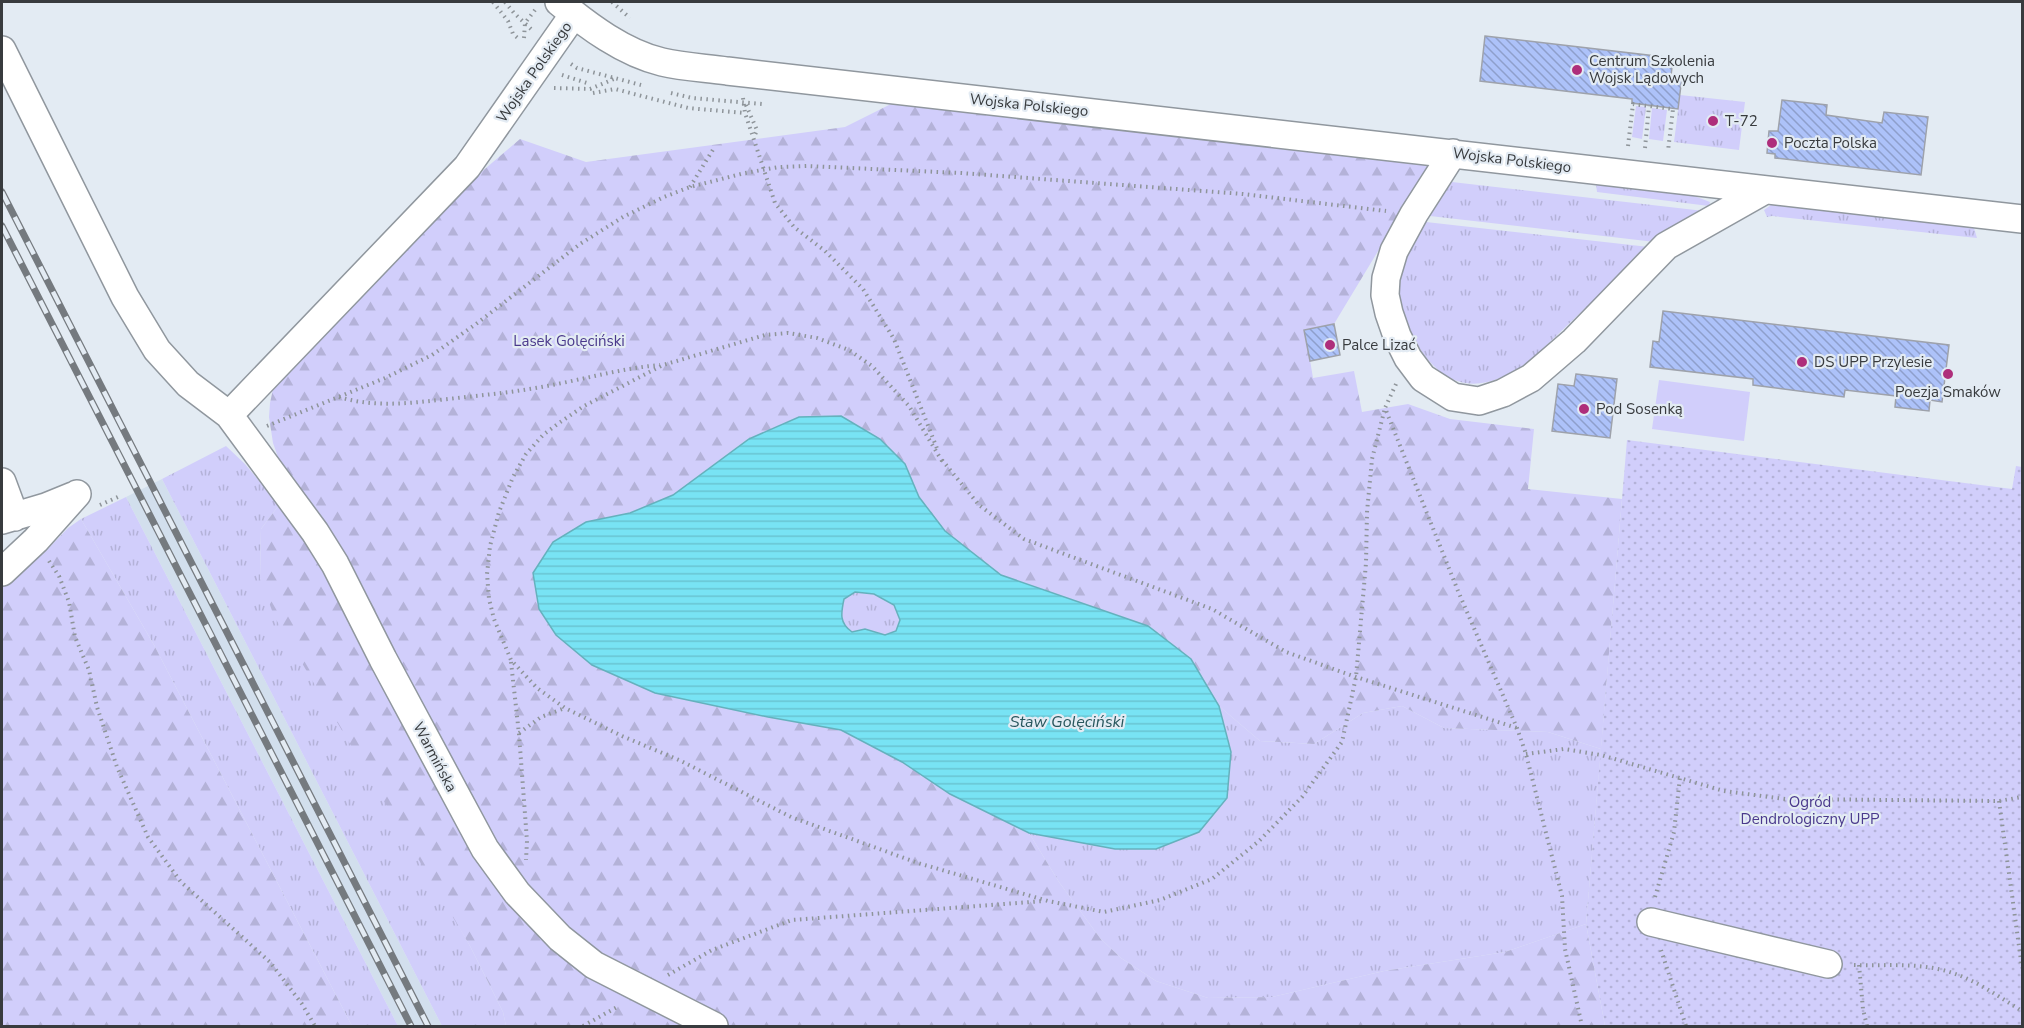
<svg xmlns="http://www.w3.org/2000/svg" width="2024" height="1028" font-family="'Nunito Sans',sans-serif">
  <defs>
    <pattern id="grass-tufts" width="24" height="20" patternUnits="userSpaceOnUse" patternTransform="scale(1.5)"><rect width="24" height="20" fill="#d1cefb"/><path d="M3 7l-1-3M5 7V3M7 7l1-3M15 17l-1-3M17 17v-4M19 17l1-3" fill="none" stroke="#b4b2d8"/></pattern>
    <pattern id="forest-firs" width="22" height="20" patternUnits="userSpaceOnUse" patternTransform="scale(1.5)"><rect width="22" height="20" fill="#d1cefb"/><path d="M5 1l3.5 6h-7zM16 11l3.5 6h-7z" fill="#b4b2d8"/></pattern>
    <pattern id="park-dots" width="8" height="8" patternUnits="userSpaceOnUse" patternTransform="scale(1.5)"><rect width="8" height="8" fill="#d1cefb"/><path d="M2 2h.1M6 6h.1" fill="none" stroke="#b4b2d8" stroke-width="1.8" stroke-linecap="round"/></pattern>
    <pattern id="water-rules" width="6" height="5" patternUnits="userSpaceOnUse" patternTransform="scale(1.5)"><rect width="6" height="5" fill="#78e3f4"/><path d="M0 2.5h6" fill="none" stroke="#69c4d2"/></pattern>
    <pattern id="building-back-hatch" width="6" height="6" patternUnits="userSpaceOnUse" patternTransform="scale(1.5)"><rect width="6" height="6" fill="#adc2f9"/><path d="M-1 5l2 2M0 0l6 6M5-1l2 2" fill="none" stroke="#8e9fcb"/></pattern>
  </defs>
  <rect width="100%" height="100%" fill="#e3ebf3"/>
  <path fill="#d2dfed" d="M162,479L442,1026H398L126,497Z"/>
  <path fill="url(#grass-tufts)" d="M1680,95L1745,102L1739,150L1674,142Z
    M1636,106L1646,107L1642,139L1632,137Z
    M1652,108L1667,110L1663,141L1649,139Z
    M1452,182L1704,211L1655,242L1430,216Z
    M1596,184L1689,194L1710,202L1709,206L1597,192Z
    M1786,204L1974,228L1977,238L1772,216L1767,217L1764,210L1771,205Z
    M1426,222L1649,247L1529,362C1482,395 1445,392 1415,341C1404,322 1397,302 1399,280C1401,260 1416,239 1426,222Z
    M226,446L245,464L279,505L261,529L260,578L470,946L503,1012L506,1026H442L162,479Z
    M126,497L398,1026H352L154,645L81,519Z
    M855,592L874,594L894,605L900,620L896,631L885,635L865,629L852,632C839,623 841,613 844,599Z
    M1219,706L1260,741L1314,744L1363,713L1402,706L1444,728L1548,732L1601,749L1586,924L1505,952L1384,971L1272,997L1208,998L1156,981L1121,958L1100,938L1059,882L1029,833L1115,849H1156L1199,832L1231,752Z"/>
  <path fill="url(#forest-firs)" d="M893,103L1430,165L1334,324L1305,330L1313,378L1354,371L1362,412L1408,404L1450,419L1534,429L1528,489L1622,499L1601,749L1548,732L1444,728L1402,706L1363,713L1314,744L1260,741L1219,706L1191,659L1148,626L1001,575L945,531L919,497L905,464L880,439L841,416L749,438L673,495L630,513L586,522L655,693L768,717L841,730L902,762L950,794L1029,833L1059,882L1100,938L1121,958L1156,981L1208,998L1272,997L1384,971L1505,952L1586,924L1605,1026H729L597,958L509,868L321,526L279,460L273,443L269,417L270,403L273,389L281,376L365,294L479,174L520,139L586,162L845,127Z
    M279,505L305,537L494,879L693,1026H506L503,1012L470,946L274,616L260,578L261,529Z
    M81,519L154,645L352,1026H2V583L35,549L42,555L68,528Z"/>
  <path fill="url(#park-dots)" d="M1627,440L2012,489L2016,466L2022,467V1026H1605L1586,924Z"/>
  <path fill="#d1cefb" d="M1659,380L1750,392L1744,441L1652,429Z"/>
  <path fill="url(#water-rules)" stroke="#65b1bd" stroke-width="1.5" fill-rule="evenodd" d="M841,416L880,439L905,464L919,497L945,531L1001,575L1148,626L1191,659L1219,706L1231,752L1227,798L1199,832L1156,849H1115L1029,833L950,794L902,762L841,730L768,717L655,693L592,665L556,635L539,609L533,573L553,542L586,522L630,513L673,495L749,439L799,417ZM855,592L874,594L894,605L900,620L896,631L885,635L865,629L852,632C839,623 841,613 844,599Z"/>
  <path fill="url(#building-back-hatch)" stroke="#9ea2ab" stroke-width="1.5" d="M1485,36L1673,58L1671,76L1682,77L1678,109L1632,103V99L1480,81Z
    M1782,100L1827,105L1826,115L1882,123L1884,112L1928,117L1921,175L1775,158V154L1767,153L1769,131H1778Z
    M1663,311L1949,345L1942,402L1930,400L1929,411L1895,407L1896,396L1845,390L1844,397L1753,385V379L1650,367L1653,341L1659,342Z
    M1334,324L1340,355L1310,361L1304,330Z
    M1576,374L1617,379L1610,438L1552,431L1558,384L1574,386Z"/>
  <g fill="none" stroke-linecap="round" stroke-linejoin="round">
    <g stroke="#90979e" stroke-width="30">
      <path id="minor" d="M559,2C588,26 624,53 662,62C683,67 706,68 727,71L2022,219
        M2,50L125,297L157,350L188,384L229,415L315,532L335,564L383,659L485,849L517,893L560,938L594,965L714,1026
        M1453,153L1414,214L1394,251L1386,278L1385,295L1389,313L1397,336L1408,358L1423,378L1453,397L1479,401L1503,393L1531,378L1574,341L1666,246L1765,190
        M229,415L467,167L574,14
        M2,482L15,517
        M2,520L46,507L73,496
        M2,572L36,540L77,494
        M1651,922L1828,964"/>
    </g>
    <path stroke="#8e9499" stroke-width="4" stroke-dasharray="1.5 4.5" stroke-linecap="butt" d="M493,2L508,21L513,34L519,39
      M505,2L514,13L531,29
      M612,2L630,18
      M524,38L525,23L535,10
      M571,64L577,68L641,85
      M562,75L587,83
      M554,88L590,89L614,79
      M593,93L615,89L688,108L745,113
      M671,93L692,98L762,104
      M743,98L745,113L775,203L794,227L825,251L863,289L894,339L938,451
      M746,105L757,130L754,137
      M1628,146L1633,104L1673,109L1668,151
      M1645,148L1649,106
      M690,187L714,148
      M1396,384L1385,408L1458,591L1517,728L1526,754L1562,896L1565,949L1582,1026
      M339,397C375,408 411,403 448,399C483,395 518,392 552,385C589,378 624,368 660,365
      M267,426L385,378L432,355L476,324L580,244L623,217L664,197L690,187L745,173L779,167L807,166L961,173L1243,194L1386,211
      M942,460L979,505L1024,539L1212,609L1286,652L1356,677L1517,728
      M942,461L909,406L872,366L849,350L817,338L788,333L765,335L663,365L584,406L559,423L543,435L526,454L513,477L499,512L490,546L487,574L489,599L494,619L511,660L537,688L565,708L622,736L679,760L791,817L918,863L1048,901L1104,912L1160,900L1212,879L1259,841L1302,797L1342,742L1356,677L1366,563L1367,512L1372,459L1385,408
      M100,505L120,496
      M49,561L59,576L69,602L75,637L89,670L97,707L117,767L148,837L181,882L270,962L302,1004L315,1026
      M511,662L519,734L527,841L526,860
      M519,733L541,717L565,708
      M1526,754L1564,749L1601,755L1724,791L1785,799L1999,801L2022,797
      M1999,801L2022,968
      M1655,897L1674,832L1680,777
      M1661,950L1686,1026
      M1854,965C1882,966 1910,963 1938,969C1969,975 1996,995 2022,1011
      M1859,965L1863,1009L1867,1026
      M668,975L712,950L792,920L1044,901
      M583,1026L619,1006"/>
    <use href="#minor" stroke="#fff" stroke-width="27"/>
    <g stroke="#757a7f" stroke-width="7">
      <path id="rail" d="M2,192L428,1026
        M2,226L411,1026"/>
    </g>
    <use href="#rail" stroke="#e3ebf3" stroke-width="4.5" stroke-dasharray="14" stroke-linecap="butt"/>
  </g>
  <g fill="#ae2e7b" stroke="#e3ebf3" stroke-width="2">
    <circle cx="1577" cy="70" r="6"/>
    <circle cx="1713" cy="121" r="6"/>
    <circle cx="1772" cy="143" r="6"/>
    <circle cx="1330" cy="345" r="6"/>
    <circle cx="1802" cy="362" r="6"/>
    <circle cx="1948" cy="374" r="6"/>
    <circle cx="1584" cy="409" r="6"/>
  </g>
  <g text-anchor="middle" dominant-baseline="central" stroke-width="4.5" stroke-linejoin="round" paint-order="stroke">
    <g font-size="15" fill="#383b3e" stroke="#e3ebf3" text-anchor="start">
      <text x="1589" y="61">Centrum Szkolenia<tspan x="1589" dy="17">Wojsk Lądowych</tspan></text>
      <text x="1725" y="121">T-72</text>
      <text x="1784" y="143">Poczta Polska</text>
      <text x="1342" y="345">Palce Lizać</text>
      <text x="1814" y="362">DS UPP Przylesie</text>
      <text x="1948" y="392" text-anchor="middle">Poezja Smaków</text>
      <text x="1596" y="409">Pod Sosenką</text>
    </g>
    <g font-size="15" fill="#383b3e" stroke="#e3ebf3">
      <text transform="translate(534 72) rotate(-55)">Wojska Polskiego</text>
      <text transform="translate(1029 105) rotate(6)">Wojska Polskiego</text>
      <text transform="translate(1512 160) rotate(7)">Wojska Polskiego</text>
      <text transform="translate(435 757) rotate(62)">Warmińska</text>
    </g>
    <g font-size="15" fill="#4a398c" stroke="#e3ebf3">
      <text x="569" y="341">Lasek Golęciński</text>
      <text x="1810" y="802">Ogród<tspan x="1810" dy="17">Dendrologiczny UPP</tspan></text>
    </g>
    <g font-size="16" font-style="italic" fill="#27565d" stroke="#e3ebf3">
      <text x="1067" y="722">Staw Golęciński</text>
    </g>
  </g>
  <rect width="2024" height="1028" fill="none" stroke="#383b3e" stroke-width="6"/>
</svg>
